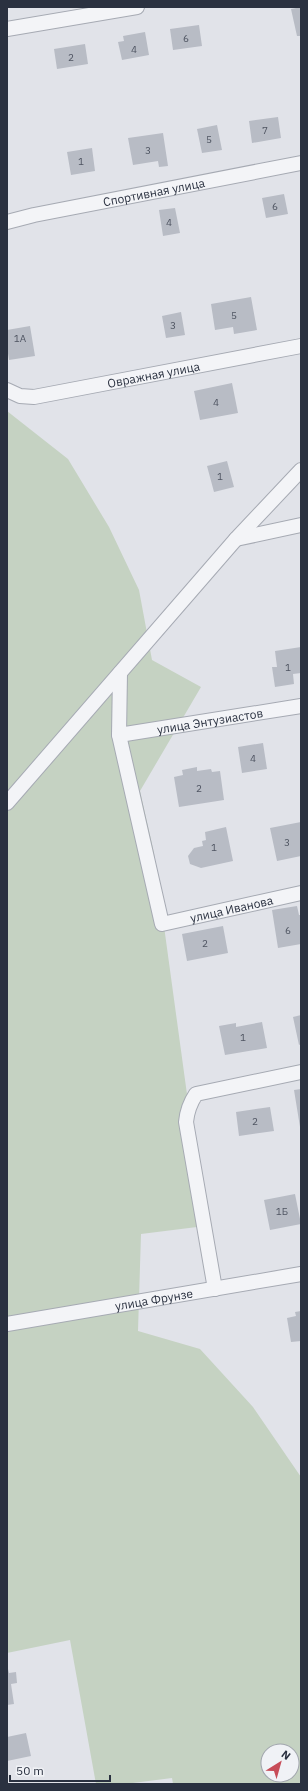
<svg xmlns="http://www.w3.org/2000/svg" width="308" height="1791" font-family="'IBM Plex Sans',sans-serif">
  <rect width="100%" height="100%" fill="#e1e3e9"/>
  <path fill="#c5d2c2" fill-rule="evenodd" d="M7,411L68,459L109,527L139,590L152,660L201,687L140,791L154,853L205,1226L141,1234L138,1331L200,1349L253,1407L301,1477V1784H173L172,1778L125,1784H96L70,1640L7,1653ZM268,1751H292V1775H268Z"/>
  <path fill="#b8bcc5" d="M301,7V36H297L291,9Z
    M199,25L202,46L173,50L170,29Z
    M145,32L149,55L122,60L118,42L124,41L123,36Z
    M85,44L88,64L57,69L54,49Z
    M278,117L281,138L252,143L249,121Z
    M217,125L222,150L202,153L197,129Z
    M163,133L168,166L159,167L158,161L133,165L128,138Z
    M92,148L95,171L71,175L67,152Z
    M284,194L288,214L266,218L262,198Z
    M175,208L180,233L163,236L159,210Z
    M251,297L257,330L234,334L233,327L215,330L211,304Z
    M181,312L185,335L166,338L162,316Z
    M30,326L35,356L9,360L7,347V330Z
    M232,383L238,413L200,420L194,391Z
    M227,461L234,487L214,492L207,466Z
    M301,647V673L293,674L294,684L275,687L272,667H277L275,651Z
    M263,743L267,769L242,773L238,747Z
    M197,767V771L211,769L212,772L220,771L224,800L179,807L174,777L183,775L182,770Z
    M301,822V856L277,861L270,828Z
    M226,827L233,861L201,868L190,864L188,856L194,848L203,846L202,841L206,840L205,832Z
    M297,906L299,915H301V944L278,948L272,910Z
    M223,926L228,953L187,961L182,934Z
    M301,1015V1044L299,1045L293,1017Z
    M262,1022L267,1048L225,1055L219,1026L236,1023V1027Z
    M301,1089V1127H300L294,1090Z
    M270,1107L274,1131L239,1136L236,1112Z
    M295,1194L301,1224L270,1230L264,1200Z
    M301,1311V1341L291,1342L287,1318L296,1316L295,1312Z
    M7,1665L9,1673L16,1672L17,1683L11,1684L14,1704L7,1705Z
    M26,1733L31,1756L7,1761V1737Z"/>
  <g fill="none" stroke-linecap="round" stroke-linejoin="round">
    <g stroke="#a6aab3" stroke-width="16">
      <g id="street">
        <path d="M7,29L137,7"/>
        <path id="s1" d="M7,222L34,215L301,163"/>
        <path id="s2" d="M7,390L20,396L34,397L301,346"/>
        <path d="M236,539L301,525"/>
        <path id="s3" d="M120,673L119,735L162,924L301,893"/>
        <path id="s4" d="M119,735L301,706"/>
        <path d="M7,803L236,539L301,470"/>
        <path d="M215,1289L186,1122C187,1111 190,1103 196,1094L301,1072"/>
        <path id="s5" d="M7,1324L301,1274"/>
      </g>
    </g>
    <use href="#street" stroke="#f3f4f7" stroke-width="14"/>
  </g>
  <g text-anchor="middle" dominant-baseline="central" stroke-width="3" stroke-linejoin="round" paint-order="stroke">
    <g font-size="10" fill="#4e5461">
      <text x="186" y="38">6</text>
      <text x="134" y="49">4</text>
      <text x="71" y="57">2</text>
      <text x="265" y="130">7</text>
      <text x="209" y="139">5</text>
      <text x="148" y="150">3</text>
      <text x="81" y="161">1</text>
      <text x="275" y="206">6</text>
      <text x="169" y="222">4</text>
      <text x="234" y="315">5</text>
      <text x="173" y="325">3</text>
      <text x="20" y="338">1А</text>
      <text x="216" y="402">4</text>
      <text x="220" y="476">1</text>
      <text x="288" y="667">1</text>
      <text x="253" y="758">4</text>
      <text x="199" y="788">2</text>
      <text x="287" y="842">3</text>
      <text x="214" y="847">1</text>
      <text x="288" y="930">6</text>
      <text x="205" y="943">2</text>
      <text x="243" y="1037">1</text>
      <text x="255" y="1121">2</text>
      <text x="282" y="1211">1Б</text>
    </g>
    <g font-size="12" fill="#2a3140" stroke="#f0f2f6">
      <text stroke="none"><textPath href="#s1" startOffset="150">Спортивная улица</textPath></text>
      <text stroke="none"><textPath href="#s2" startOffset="150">Овражная улица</textPath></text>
      <text stroke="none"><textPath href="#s4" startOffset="92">улица Энтузиастов</textPath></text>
      <text stroke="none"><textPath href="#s3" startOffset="327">улица Иванова</textPath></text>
      <text stroke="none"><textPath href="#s5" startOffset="149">улица Фрунзе</textPath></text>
    </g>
  </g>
  <rect width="308" height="1791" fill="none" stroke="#2a3140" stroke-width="16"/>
  <g transform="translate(280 1763) rotate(37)"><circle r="19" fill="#f0f2f6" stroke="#a1a5ad"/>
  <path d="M0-3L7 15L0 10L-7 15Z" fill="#c74c58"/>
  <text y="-6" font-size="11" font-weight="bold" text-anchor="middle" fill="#2a3140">N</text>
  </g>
  <path d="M10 1775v6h100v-6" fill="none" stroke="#2a3140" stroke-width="2"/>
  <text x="16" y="1775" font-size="12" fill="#2a3140" stroke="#f0f2f6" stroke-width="3" paint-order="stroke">50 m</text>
</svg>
